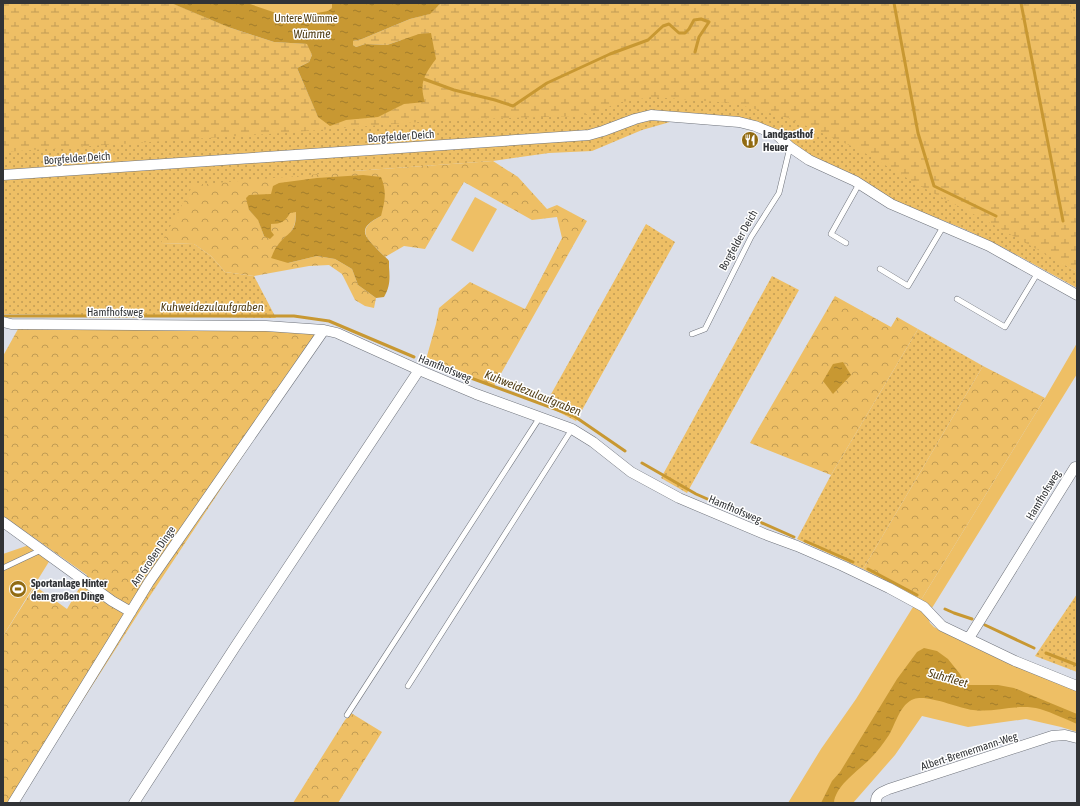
<svg xmlns="http://www.w3.org/2000/svg" width="1080" height="806" font-family="'Asap Condensed',sans-serif">
  <defs>
    <pattern id="grass-dots" width="8" height="8" patternUnits="userSpaceOnUse"><rect width="8" height="8" fill="#eebf65"/><path d="M2 2h.1M6 6h.1" fill="none" stroke="#c19c54" stroke-width="1.8" stroke-linecap="round"/></pattern>
    <pattern id="forest-crowns" width="20" height="18" patternUnits="userSpaceOnUse"><rect width="20" height="18" fill="#eebf65"/><path d="M2 6a3 3 0 1 1 6 0M12 15a3 3 0 1 1 6 0" fill="none" stroke="#c19c54"/></pattern>
    <pattern id="wetland-marsh" width="20" height="14" patternUnits="userSpaceOnUse"><rect width="20" height="14" fill="#eebf65"/><path d="M1 5h8M5 5V1M11 12h8M15 12V8" fill="none" stroke="#c19c54"/></pattern>
    <pattern id="water-ripples" width="26" height="14" patternUnits="userSpaceOnUse"><rect width="26" height="14" fill="#c89832"/><path d="M2 4q2-2 4 0t4 0M15 11q2-2 4 0t4 0" fill="none" stroke="#a37d2b"/></pattern>
  </defs>
  <rect width="100%" height="100%" fill="#dbdfe9"/>
  <path fill="url(#grass-dots)" d="M3,3H171L228,27L303,83L318,117L442,3H1077V217L1051,256L1077,272V288L1004,248L964,229L882,196L804,153L784,136L691,116L642,130L592,151L549,153L493,161L354,171L161,243L194,244L211,256L225,272L254,276L276,318L3,314Z
    M646,224L675,242L576,421L545,405Z
    M772,276L799,290L687,493L661,478Z
    M918,329L983,366L863,569L797,539L831,475Z
    M1077,594V672L1035,656Z"/>
  <path fill="url(#forest-crowns)" d="M493,161L518,177L547,209L557,205L587,221L494,386L425,363L436,324L439,308L470,282L525,309L562,238L557,217L532,220L464,182L425,249L404,246L385,257C369,240 352,231 381,216L271,194L249,195V210L258,219L264,236L271,231V224L290,212H296C296,230 290,234 277,246L288,263L317,256L335,259L352,269L358,285L376,298L374,308L365,306L355,300L342,274L329,265L309,266L254,276L225,272L211,256L194,244L161,243L193,185L354,171Z
    M835,296L891,327L897,317L918,329L831,475L750,443Z
    M18,329L269,330L323,335L140,611L17,803H3V636L35,586L67,609L87,575L3,516V356Z
    M983,366L1045,398L921,600L863,569Z
    M351,713L382,732L338,803H293L345,720Z"/>
  <path fill="url(#wetland-marsh)" d="M3,3H171L228,27L274,42L308,44L312,55L309,62L297,68L318,117L330,126L346,120L378,117L404,104L425,102C419,82 424,75 436,59L419,34L387,45L365,44L356,47L353,45V41L362,39L410,19L429,14L439,5L442,3H1069L1077,30V272L992,224L922,187L858,149L788,118L732,103L652,97L616,103L603,110L580,116L444,120L282,133L3,152Z"/>
  <path fill="#eebf65" d="M207,3H400L332,31Z
    M475,197L497,209L473,252L451,240Z
    M1077,343V374L932,608L921,600L1045,398Z
    M29,545L50,560L3,636V554Z
    M913,607L926,613L930,623L934,627C980,651 1028,672 1077,691V732L1061,727L1026,719L968,727L922,716L895,755L853,803H788L821,749L856,699Z"/>
  <path fill="url(#water-ripples)" d="M171,3H247L279,14L306,15L328,11L332,8V3H442L439,5L430,14L410,19L362,39L353,41V45L356,47L365,44L387,45L419,34L431,33L436,59C424,75 419,83 425,102L404,104L378,117L346,120L330,126L318,117L297,68L309,62L312,55L307,44L274,42L228,27Z
    M363,175L381,177C387,192 385,200 381,216C353,230 367,238 382,254C384,256 388,259 389,261C389,263 389,265 389,267C390,279 390,287 384,297L376,298L358,285L352,269L335,259L317,256L288,263L271,258C273,254 274,250 277,246C288,231 296,235 296,212L290,213C286,221 281,224 271,224V231L274,235L270,239L264,236L258,220L249,210L246,198L249,195L271,194L273,186L279,183L317,178Z
    M843,362L851,375L833,394L823,381L833,364Z
    M924,648L937,651L948,659L960,674L964,682L969,685H998L1014,688L1077,714V724C1065,719 1053,713 1040,709C1017,703 996,713 973,710C958,708 927,694 914,699C900,704 896,723 889,735C883,744 877,752 870,759C859,770 835,786 834,803H821L832,781L840,772L897,679L917,652Z"/>
  <g fill="none" stroke-linecap="round" stroke-linejoin="round">
    <path stroke="#c89832" stroke-width="3" d="M894,3L918,133L934,186L996,216
      M1021,3L1063,221
      M421,78L454,90L495,100L513,106L547,83L610,54L648,40L663,26L669,24L679,33H685L689,29L694,20L701,19L709,22L699,37L695,52
      M3,316H294L329,321L414,357
      M430,363L574,416L625,451
      M642,463L696,494L794,537
      M805,541L853,562
      M868,569L917,595
      M945,609L954,613L972,619
      M985,625L1034,648
      M1046,653L1077,665"/>
    <g stroke="#6f737b" stroke-width="6">
      <path id="service" d="M846,243L831,234L859,184
        M880,269L908,286L943,227
        M957,299L1005,327L1037,274
        M692,334L705,329L751,237L779,193L790,147
        M3,568L41,550
        M408,686L572,429
        M347,715L540,417"/>
    </g>
    <g stroke="#6f737b" stroke-width="11">
      <path id="minor" d="M3,175L589,135L603,131L635,119L651,115L739,122L755,126L777,135L790,147L809,160L855,181L891,204L989,246L1077,295
        M3,322L11,324L266,326L324,330L337,333L419,370L476,394L572,429L593,442L631,472L679,498L767,535L797,546L843,566L889,588L924,607L942,626L1015,661L1077,686
        M3,522L112,601L131,612
        M969,638L1075,467
        M13,803L113,641L149,582L324,330
        M134,803L235,647L419,370
        M876,803C875,794 882,792 889,789L1052,736L1065,735L1077,738"/>
    </g>
    <use href="#service" stroke="#fff" stroke-width="5"/>
    <use href="#minor" stroke="#fff" stroke-width="10"/>
  </g>
  <defs>
    <g id="restaurant-disc" transform="scale(0.9)"><circle r="9.5" fill="#916b12" stroke="#fff"/><path d="M-5-6h1v4h1v-4h1v4h1v-4h1v5L-1.5 .5V6h-2V.5L-5-1ZM5-6V6H3V1.5H1.5Q1.5-4 5-6Z" fill="#fff"/></g>
    <g id="stadium-disc" transform="scale(0.9)"><circle r="9.5" fill="#916b12" stroke="#fff"/><path d="M0-5a6.5 5 0 1 0 0 10a6.5 5 0 1 0 0-10ZM-3.5-1.8h7v3.6h-7Z" fill="#fff"/></g>
  </defs>
  <g fill-rule="evenodd">
    <use href="#restaurant-disc" x="750" y="140"/>
    <use href="#stadium-disc" x="18" y="589"/>
  </g>
  <g text-anchor="middle" dominant-baseline="central" stroke-width="3" stroke-linejoin="round" paint-order="stroke">
    <g font-size="11" fill="#4c380e" stroke="#fff">
      <text x="306" y="18">Untere Wümme</text>
    </g>
    <g font-size="11" font-weight="bold" fill="#313336" stroke="#fff" text-anchor="start">
      <text x="763" y="134">Landgasthof<tspan x="763" dy="13">Heuer</tspan></text>
      <text x="31" y="583">Sportanlage Hinter<tspan x="31" dy="13">dem großen Dinge</tspan></text>
    </g>
    <g font-size="11" fill="#313336" stroke="#fff">
      <text transform="translate(401 136) rotate(-4)">Borgfelder Deich</text>
      <text transform="translate(77 158) rotate(-4)">Borgfelder Deich</text>
      <text transform="translate(738 240) rotate(-61)">Borgfelder Deich</text>
      <text x="115" y="312">Hamfhofsweg</text>
      <text transform="translate(445 368) rotate(22)">Hamfhofsweg</text>
      <text transform="translate(1043 495) rotate(-59)">Hamfhofsweg</text>
      <text transform="translate(735 509) rotate(23)">Hamfhofsweg</text>
      <text transform="translate(153 556) rotate(-56)">Am Großen Dinge</text>
      <text transform="translate(969 751) rotate(-18)">Albert-Bremermann-Weg</text>
    </g>
    <g font-size="12" font-style="italic" fill="#513d14" stroke="#fff">
      <text transform="translate(312 34) rotate(-1)">Wümme</text>
      <text x="212" y="307">Kuhweidezulaufgraben</text>
      <text transform="translate(533 393) rotate(22)">Kuhweidezulaufgraben</text>
      <text transform="translate(948 678) rotate(16)">Suhrfleet</text>
    </g>
  </g>
  <rect width="1080" height="806" fill="none" stroke="#313336" stroke-width="8"/>
</svg>
